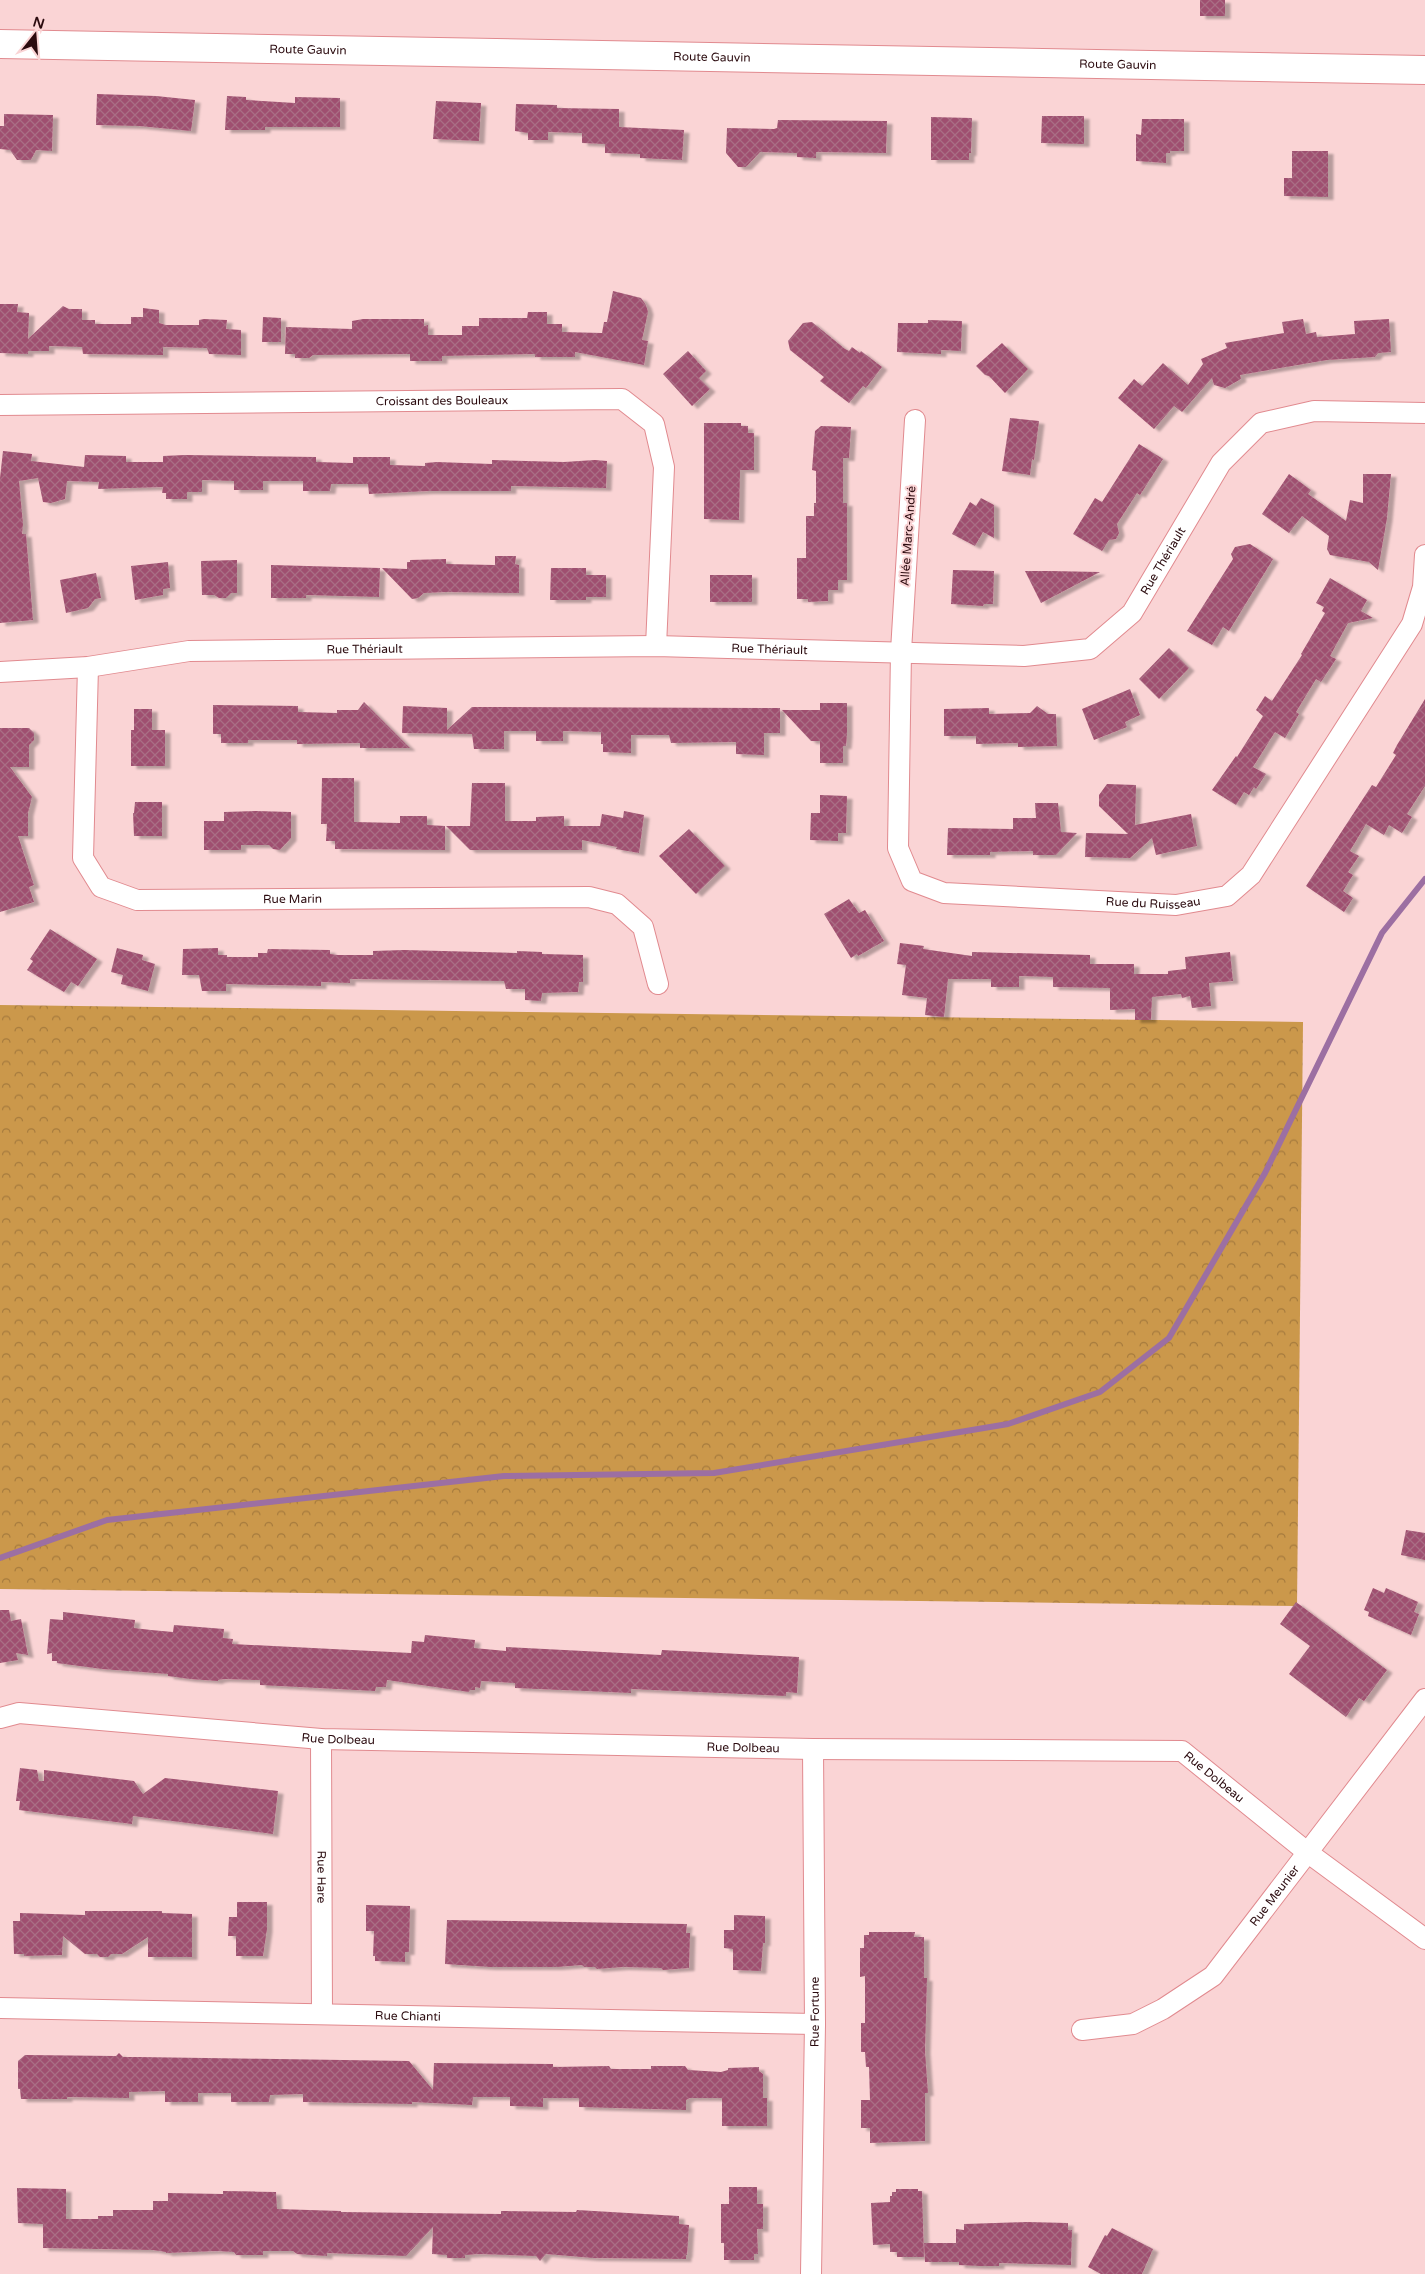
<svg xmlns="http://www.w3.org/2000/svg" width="1425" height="2274" font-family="'Varela Round',sans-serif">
  <defs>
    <pattern id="forest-crowns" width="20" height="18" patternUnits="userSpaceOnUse" patternTransform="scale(1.25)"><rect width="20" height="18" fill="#cb984b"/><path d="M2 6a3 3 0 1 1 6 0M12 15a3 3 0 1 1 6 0" fill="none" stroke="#a57a3d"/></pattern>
    <pattern id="building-cross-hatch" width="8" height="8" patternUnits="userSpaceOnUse" patternTransform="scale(1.25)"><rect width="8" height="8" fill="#9f4f6f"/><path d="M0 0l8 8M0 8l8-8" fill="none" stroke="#a96e85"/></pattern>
    <filter id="shadow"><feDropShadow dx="5.5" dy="3" stdDeviation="1" flood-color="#0004"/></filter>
  </defs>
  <rect width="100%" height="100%" fill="#fad4d5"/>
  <path fill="url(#forest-crowns)" d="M0,1005L1303,1022L1297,1606L0,1589Z"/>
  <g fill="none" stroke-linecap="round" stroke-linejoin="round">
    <path stroke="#9c6fa2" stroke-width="6" d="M0,1558L107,1520L504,1476L714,1473L1008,1424L1100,1392L1169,1338L1265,1173L1382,933L1425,879"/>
  </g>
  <path fill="url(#building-cross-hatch)" filter="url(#shadow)" d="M1200,0H1225V16H1200Z
    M97,94L156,96L195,100L191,131L139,126L96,125Z
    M227,96L246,97V100L295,103V97L340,98V127H265V130H225Z
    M436,101L481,103L479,141L433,139Z
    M516,104L557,105V108L619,109V127L684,130L682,160L640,158V154L605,153V144L582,143V133L548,132V140H528V133L515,131Z
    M4,114L53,115L52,151L36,150L31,160H17L10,150L0,149V126H4Z
    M1042,116H1084V144L1041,143Z
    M931,117L972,118L971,153H969V160H931Z
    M1142,119H1184V151H1170V153H1166V163L1136,161V134L1141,135Z
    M778,120L887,121L886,153L816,152V158L797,157V153L760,152L746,167H738L726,153L727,128L774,129L777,128Z
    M1292,151H1328V197L1284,196V178H1292Z
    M613,291L641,298L646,305L648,312L642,340L648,341L644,365L575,352V357H535V354L442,356V361H410V354L313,355L309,358H295V354H285L286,327L352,329V321L363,319H424V326L428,325V335H462V326H479V318H527L528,312H547V324H562V332L602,333L604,322H607Z
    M0,304H18L17,312L29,313L28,339L63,306L69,309H82V320H95V324H131V317H143V308L159,310V323L166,325H199V320L204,319L227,320L226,329L241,330V355L209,354L207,348L163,347V355L83,354L82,347L49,346V351H28V354L0,353Z
    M263,317L281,318V342H262Z
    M1303,319L1306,334L1316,332L1317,337L1355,334L1354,321L1389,319L1391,352L1378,353L1375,357L1327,360L1240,375L1241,379L1225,388L1214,385L1212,378L1182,412L1174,406L1154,429L1118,398L1134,379L1142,386L1163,363L1188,385L1203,364L1201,359L1227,348L1225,343L1284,333L1282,322Z
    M928,320L962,321L961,351L941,350V354L897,352L898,323H928Z
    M812,322L845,349L849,351L852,347L860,353L861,351L882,367L866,388L863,386L849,403L820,381L824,377L790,350L788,341L803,323Z
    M1002,343L1028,369L1005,393L989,376L985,375L976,366Z
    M688,351L706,371L699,378L710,389L692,406L663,374Z
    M1010,418L1039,421L1034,460L1032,459L1030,475L1002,471Z
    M704,423H741V426H748V433H754V470H740L739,520L704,519Z
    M821,426L851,427L849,458H843V503H847V580H838V590H828V601L808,602V599H797V558H806V516H814V503H816V471L812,470L815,431Z
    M1139,444L1163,459L1140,495L1137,493L1117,524L1119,533L1116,539L1109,540L1102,551L1073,534L1095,498L1102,502Z
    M3,451L32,454L31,461L84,467L85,455L126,456V462H163V456L185,455L316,457V462L353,463V457H390V465L425,466V463L437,462L492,464V460L564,462L595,460L607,461L606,488L511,486V491H428L369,494L368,484H331L330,491H303V481H263V490H234V481L202,480V492H187V499H166V493H162L163,487L98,489L99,482L67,481L65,499L51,503L43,502L38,478L19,481L23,524L22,534H26L33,620L0,623V478Z
    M1289,474L1311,490L1308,494L1346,521L1350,500L1363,503V474H1391L1387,518L1378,570L1369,562L1330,555L1327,549L1329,536L1302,516L1289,533L1262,514Z
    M981,498L994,505V538L983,532L975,546L952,534L970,502L976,506Z
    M1250,544L1273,559L1229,631L1223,627L1212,645L1187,631L1233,559L1231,554L1235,547Z
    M495,556H516L515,564L519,565V593L446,592L424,593L418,598L412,599L382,568L407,569V562H410V560L446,559V564L495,565Z
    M201,561L237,560V593H231L226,598H219L214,595H202Z
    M168,562L170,588L163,589V595L135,600L131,566Z
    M271,565L380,568L379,597L306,595V598H271Z
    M551,568H586V575H606V597H586V600H550Z
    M953,570L994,571L993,604H984L983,606L951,604Z
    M1025,571H1050L1100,572L1041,603Z
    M96,573L101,598L95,599L88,608L66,613L60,580Z
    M710,575H752V602H710Z
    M1330,578L1367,600L1361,611L1373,618L1348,623L1330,656L1336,659L1321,682L1316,679L1296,712L1299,714L1285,738L1275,732L1253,767L1266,774L1256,789L1254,787L1249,795L1244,792L1236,805L1212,790L1236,756L1237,757L1263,716L1256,710L1265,696L1272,701L1302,655L1301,654L1325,613L1322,611L1324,607L1316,603Z
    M1169,648L1189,668L1159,699L1139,679Z
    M1130,689L1140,715L1125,722L1127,727L1094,740L1082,709Z
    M1425,699V786L1407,814L1412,817L1402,833L1389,825L1384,835L1366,824L1350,851L1359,856L1348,872L1353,875L1343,891L1353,898L1344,912L1306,886L1372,785L1376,787L1396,755L1393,753L1397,745Z
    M364,702L410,748H360V743L297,744V740H248V743H221V734H213V705L298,706V712L337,713V710H358Z
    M820,703H847V734L846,746H843V763H820V741H811L782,710H820Z
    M403,706L447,708V730L472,707L780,708V733H764V755L736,754V742L671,743L669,735H631V753L603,752V744H601V732L563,731V741H536V731H504V749H474L472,734L402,733Z
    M1037,706L1048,714H1056L1057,746L1018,747V743L976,744V736H944V709L989,708V714L1030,713Z
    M134,709H152V730H165V766H131V730H134Z
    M0,728H29L34,733V740L29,745V767H10L32,797L28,813V836H18L34,885L29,887L34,902L0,912Z
    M322,778H354V822L400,823V816H427V825L445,826V850L335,849V841H326L327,824H321Z
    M472,783H505V821H536V817L564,816V826H600L602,814L623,818L624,811L644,815L639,853L616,849L617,847L582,840V850H470L446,826H470Z
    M1107,784L1136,785L1135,825L1191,814L1197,846L1156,855L1152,838L1130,858L1085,857L1086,833L1128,834L1099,806V795Z
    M820,795L847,796L846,833H838V841L810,840L811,813H820Z
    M135,802H162V836H134L133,813H134Z
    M1035,803H1058L1061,832L1077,833L1056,855H1033V851L990,852V855H947L948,828L1013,829V818H1036Z
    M256,811L291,812V838L280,850L273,849L269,845H241V850H204V821H224V812Z
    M689,829L725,866L696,894L659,856Z
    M849,899L859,913L865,910L884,941L858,956L857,954L851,958L824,914Z
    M50,929L97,959L78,986L71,982L64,992L27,970L33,961L30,959Z
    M900,943L924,946L923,949L972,956V952L1090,955V964H1134V974H1168V971L1186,969L1185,957L1230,952L1233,981L1209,983L1211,1006L1192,1008L1190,996L1182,998L1181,994L1152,997L1151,1020H1135V1009L1110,1010V988L1053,987V977L1019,976V987H991V979H948L944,1017L925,1015L927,998L902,995L906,965L897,964Z
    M117,948L143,955L142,960L155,964L148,991L121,984L123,975L111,972Z
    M218,948V955H227V957H258V953H267L268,949L330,950V954L338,955H373V951L404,950L517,953V951L542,952V954L583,955V982H579L578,992L542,993L541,1001L525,1000V989H506L504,981L350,979V983L321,982V986L226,984V991H202L199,975H182L183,949Z
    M1406,1530L1425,1533V1560L1401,1555Z
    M1373,1588L1384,1593L1386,1588L1418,1602L1414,1612L1419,1614L1411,1635L1368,1616L1369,1612L1364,1610Z
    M1296,1602L1387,1670L1364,1701L1359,1698L1346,1717L1289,1674L1310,1646L1280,1624Z
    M0,1610H9L11,1621L21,1619L28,1655L16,1653L18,1660L0,1663Z
    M63,1612L135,1620L134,1628L151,1630L173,1632L174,1625L224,1629L223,1638L233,1639L232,1644L411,1653L412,1641L424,1642L425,1635L475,1640L474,1648L506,1651V1647L661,1655L662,1650L799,1657L797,1693L786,1692V1696L631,1689V1693L515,1688V1683L481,1681L480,1688L475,1687V1690H470L469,1692L387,1680L386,1687H376L375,1691L260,1685V1680L224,1679L218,1680V1681L190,1679L168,1676V1674L102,1669L57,1663V1661H52V1653L47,1654L50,1619L63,1620Z
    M20,1768L37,1770L39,1781H44V1770L134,1781L143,1794L165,1778L278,1791L273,1834L133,1816L132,1824L19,1810L20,1801H16Z
    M237,1902H267V1929L263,1956H236V1936H228L229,1917H237Z
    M366,1905L410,1906L409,1952H405V1962L375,1961V1956H373L374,1931H366Z
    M85,1911H162V1913L192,1914V1957H148V1937L122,1954H111L108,1957H100L97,1954H85L63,1936L62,1955L24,1956V1954H14L13,1921H20V1913L85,1915Z
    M734,1915L765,1916V1943H763L761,1971L733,1970V1949L724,1948V1930H734Z
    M447,1920L687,1924L686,1933H690L689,1968L663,1970L661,1968L623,1967L597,1969L595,1967H584L582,1965L557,1967H490L445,1964Z
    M869,1932H915L914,1937H924V1978H927L925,2051L928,2093H925V2141L870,2143V2128H861V2100H870L869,2067H866L865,2052H861V2023H865V1976L860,1977V1948H864V1935H869Z
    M119,2053L123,2057H138L409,2061L433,2090L434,2063L553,2064V2067L609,2066L611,2069H651V2066H685L688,2070L721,2072L728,2070V2068L759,2067V2071L763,2074V2098H767V2126H722V2098H690L686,2100V2110L579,2107V2098H543V2107L510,2106V2097H473L472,2105L412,2102V2104L303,2102V2094L270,2095L269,2102H231V2093H198V2102H165V2091L129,2092V2098L67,2097V2099H21L20,2089H18V2061L25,2055L116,2056Z
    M729,2187H757V2204H763V2229H757L758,2254H754V2260H724V2243H721V2204H729Z
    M17,2188L66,2189V2219H98V2216H113V2210H153V2201H168V2193L223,2194V2191L276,2192L277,2209L341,2211V2212L501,2214V2211L576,2212L577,2210L679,2216V2224L689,2225L687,2255H686V2259L593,2258L546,2254L540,2261L536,2256L479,2254L465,2255V2258H447V2255L432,2254L433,2227L406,2256L327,2253V2256L297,2254L293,2251H263V2255H236L234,2252L217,2251L166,2253V2252L153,2250L43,2248V2224L18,2223Z
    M896,2189H918V2191H922L924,2257H897V2252H890V2244L873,2245L871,2203L890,2202V2196H892V2192H896Z
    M1027,2222L1068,2223V2230H1072L1071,2265L999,2263V2266H980L959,2265V2262H925L924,2243H956V2229L964,2230V2224Z
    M1112,2228L1153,2249L1142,2274H1101L1088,2267L1105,2235L1107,2236Z"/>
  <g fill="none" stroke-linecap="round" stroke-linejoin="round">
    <g stroke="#e18a8f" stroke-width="22">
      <g id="street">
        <path id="s1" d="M0,405L622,399L654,424L664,467L656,646"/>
        <path id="s2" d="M915,420L901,651L898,848L912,881L944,893L1176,905L1227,896L1251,875L1412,624L1423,587L1425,555"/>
        <path id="s3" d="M88,667L83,858L101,887L137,900L589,897L617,904L643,927L658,984"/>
        <path id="s4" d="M0,672L88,667L189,651L656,646L1024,656L1090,649L1132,613L1221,463L1261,423L1314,411L1425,413"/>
        <path id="s5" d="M0,1718L19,1713L321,1739L813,1749L1182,1751L1307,1852L1425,1939"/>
        <path id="s6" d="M321,1739L322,2014"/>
        <path id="s7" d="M0,2008L815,2024"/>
        <path id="s8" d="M1082,2030L1133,2024L1163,2009L1213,1976L1425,1699"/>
        <path id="s9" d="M811,2274L815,2024L813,1749"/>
      </g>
    </g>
    <g stroke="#e18a8f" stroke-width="30">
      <g id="secondary">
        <path id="s10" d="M0,44L1425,70"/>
      </g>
    </g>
    <use href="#street" stroke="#fff" stroke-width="20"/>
    <use href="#secondary" stroke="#fff" stroke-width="28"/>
  </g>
  <g text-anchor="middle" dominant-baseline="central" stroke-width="4" stroke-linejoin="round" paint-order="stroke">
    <g font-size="12" fill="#2b0b0f" stroke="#fad4d5">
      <text stroke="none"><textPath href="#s10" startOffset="308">Route Gauvin</textPath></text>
      <text stroke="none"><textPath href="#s10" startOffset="712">Route Gauvin</textPath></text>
      <text stroke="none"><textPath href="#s10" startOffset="1118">Route Gauvin</textPath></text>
      <text stroke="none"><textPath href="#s1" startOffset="442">Croissant des Bouleaux</textPath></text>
      <text transform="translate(908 536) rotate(-86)">Allée Marc-André</text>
      <text stroke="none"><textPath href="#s4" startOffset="1208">Rue Thériault</textPath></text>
      <text stroke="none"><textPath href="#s4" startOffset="366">Rue Thériault</textPath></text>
      <text stroke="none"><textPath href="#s4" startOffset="771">Rue Thériault</textPath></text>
      <text stroke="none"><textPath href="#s3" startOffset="419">Rue Marin</textPath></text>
      <text stroke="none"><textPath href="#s2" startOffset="708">Rue du Ruisseau</textPath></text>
      <text stroke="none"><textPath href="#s5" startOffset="340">Rue Dolbeau</textPath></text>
      <text stroke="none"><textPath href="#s5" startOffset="745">Rue Dolbeau</textPath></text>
      <text stroke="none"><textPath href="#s5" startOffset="1225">Rue Dolbeau</textPath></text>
      <text stroke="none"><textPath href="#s6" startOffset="138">Rue Hare</textPath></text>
      <text stroke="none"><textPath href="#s8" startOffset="246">Rue Meunier</textPath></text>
      <text stroke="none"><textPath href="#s9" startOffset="262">Rue Fortune</textPath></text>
      <text stroke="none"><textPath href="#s7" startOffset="408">Rue Chianti</textPath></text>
    </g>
  </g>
  <g transform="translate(35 35) rotate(17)" stroke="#fad4d5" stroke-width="4" paint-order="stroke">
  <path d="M0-4L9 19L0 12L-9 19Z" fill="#2b0b0f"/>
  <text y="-8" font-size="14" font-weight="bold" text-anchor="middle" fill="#2b0b0f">N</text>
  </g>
</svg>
